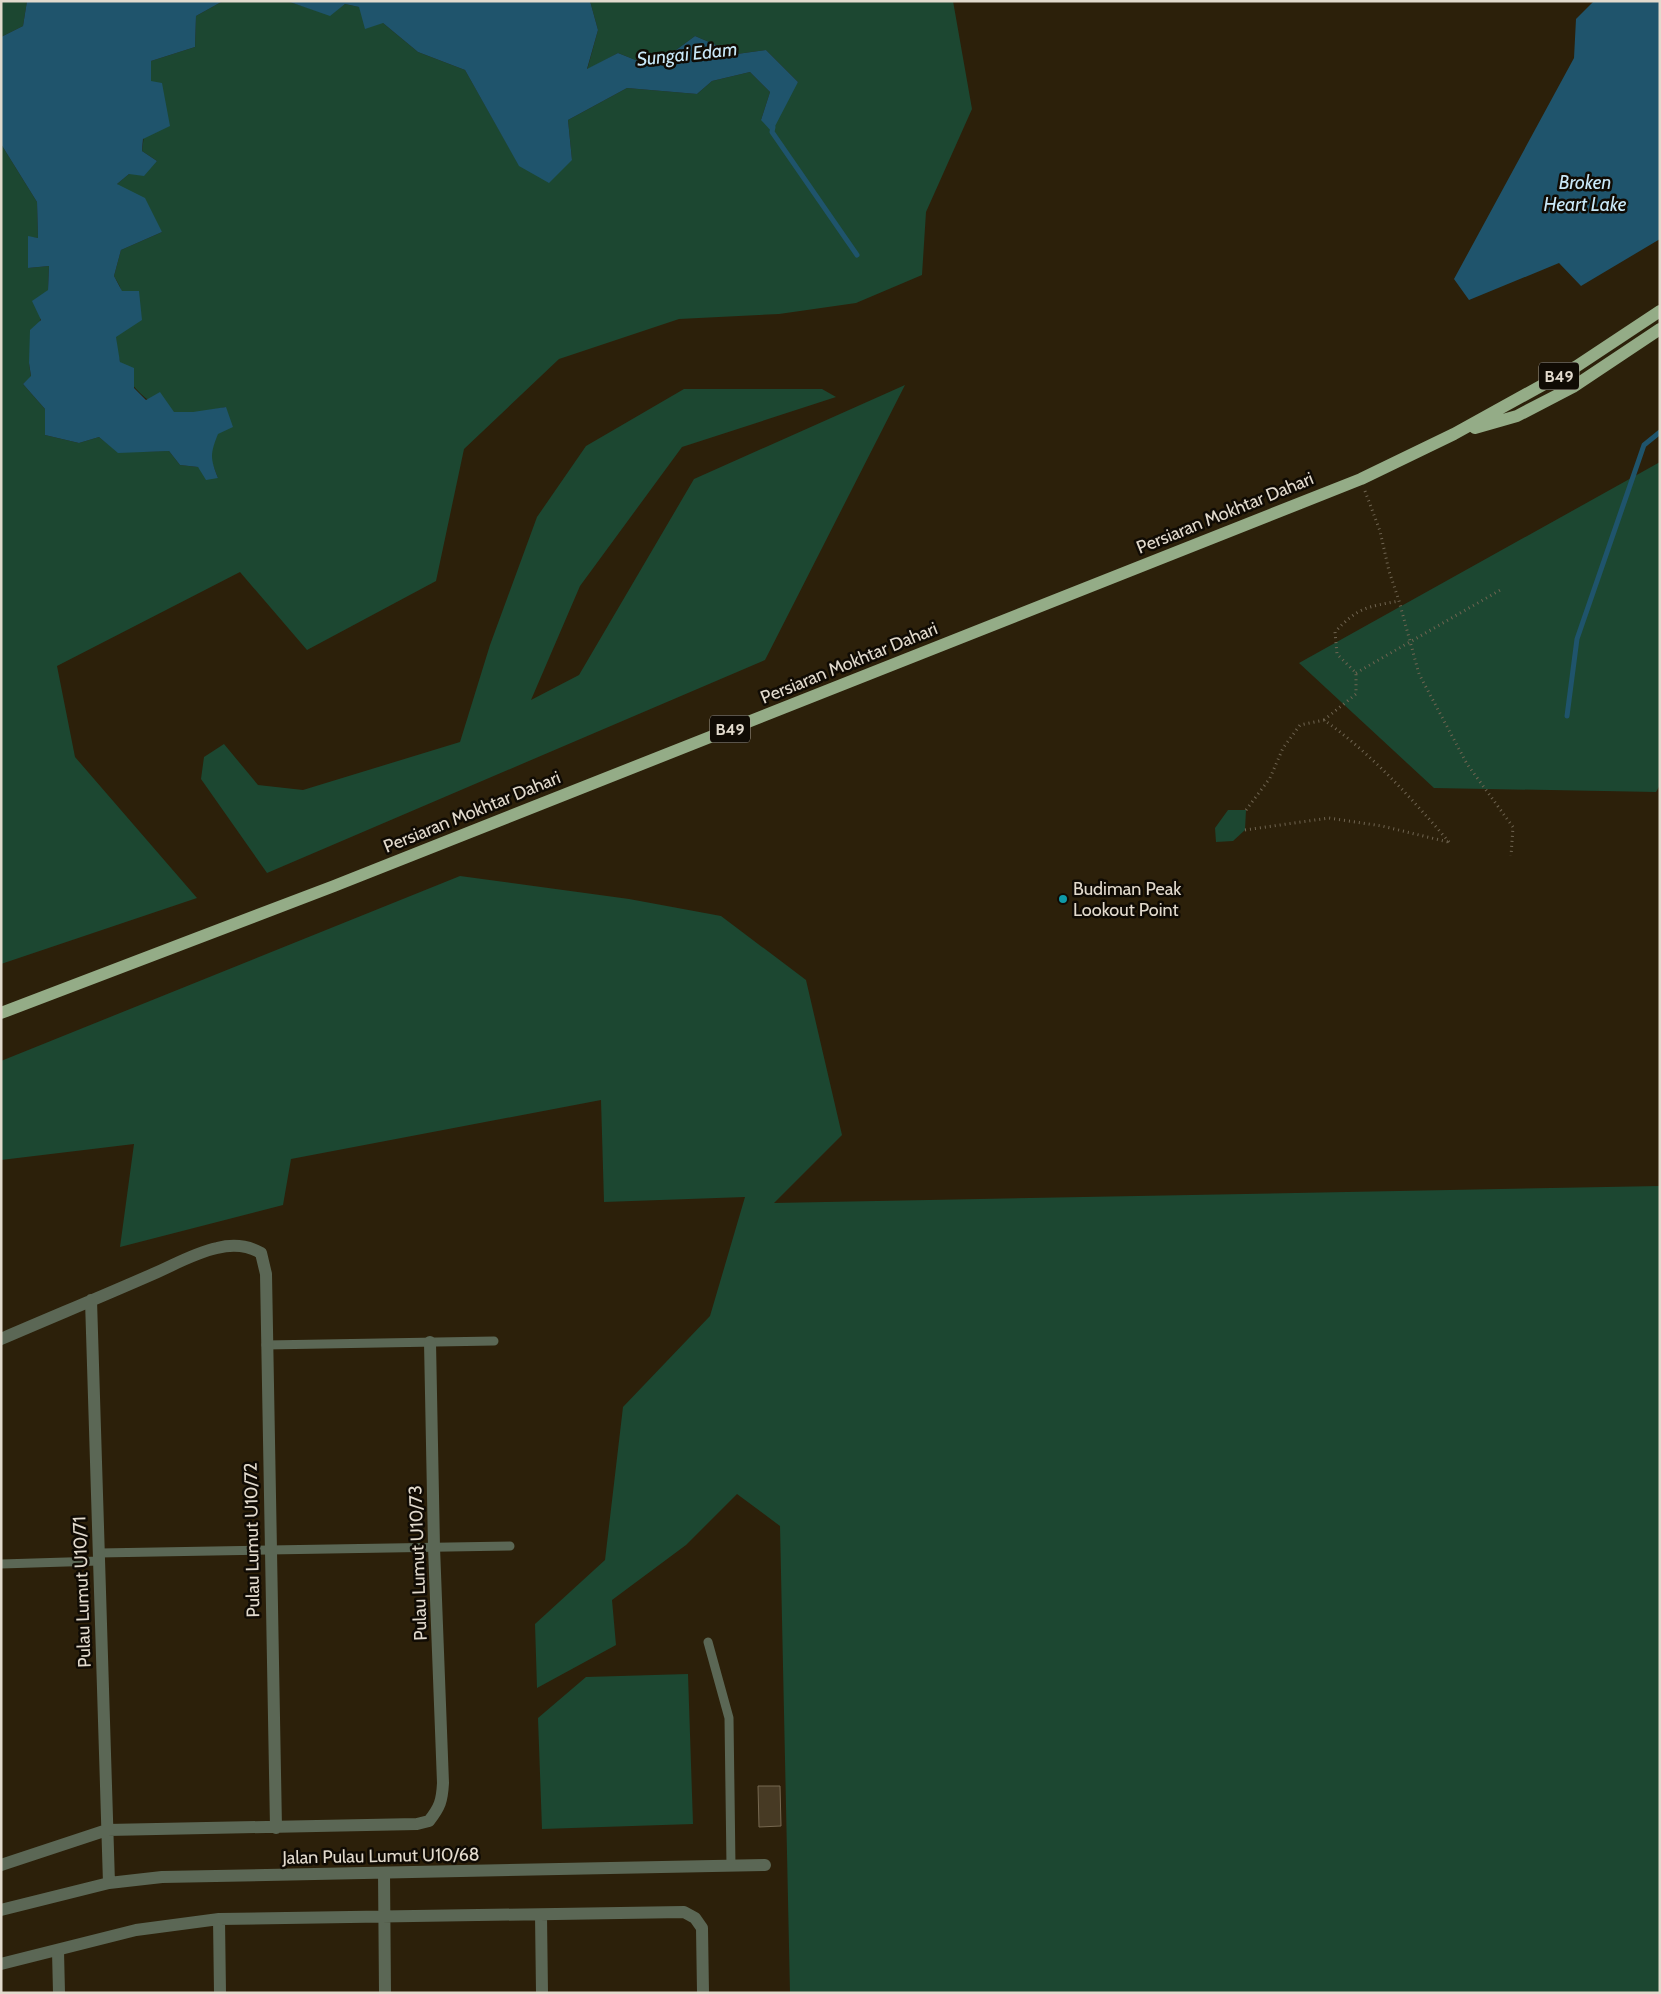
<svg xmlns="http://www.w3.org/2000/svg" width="1661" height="1994" font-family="Cabin,sans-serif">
  <rect width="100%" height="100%" fill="#2c200a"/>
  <path fill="#1c4731" d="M1,1H27L23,26L1,37Z
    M223,1H287L330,15L345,4L359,7L383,23L418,52L465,70L519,165L572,160L568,120L627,88L697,94L712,81L750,72L770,92L761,120L798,82L766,50L737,54L695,36L653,67L618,53L587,70L598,30L590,1H953L972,109L926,212L922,275L856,303L779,314L679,319L559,359L464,449L436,581L307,650L240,572L57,666L75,757L197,898L1,964V144L37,202L38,238L28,237V268L49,266L48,290L29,363L31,377L23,384L45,409V435L79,443L99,437L118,452L169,451L180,465L198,467L218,478L211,460L212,449L226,407C210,410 189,416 173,412C139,403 115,370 116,335C116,323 124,300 121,290C120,285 116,280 114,276L121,250L162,232L117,184L129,174L157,161L142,151L151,81V61L195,47L196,16Z
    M905,385L765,660L267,873L201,779L204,757L224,744L258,785L303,790L460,742L490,645L537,517L586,446L684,389H822L836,397L682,447L580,586L531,700L579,675L694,479Z
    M1660,462V785L1656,792L1434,788L1299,663Z
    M1228,810H1246L1245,830L1233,841L1216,842L1215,828Z
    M460,876L629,899L721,916L806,980L842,1135L774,1203L1660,1186V1993H790L780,1526L737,1494L686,1545L612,1600L616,1645L537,1688L535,1624L605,1560L623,1407L710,1316L745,1197L604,1202L601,1100L291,1159L283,1205L120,1247L134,1144L1,1160V1061Z
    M688,1674L693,1824L542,1829L538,1718L586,1677Z"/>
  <path fill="#1f546c" d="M27,1H223L196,16L195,47L151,61V81L162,83L170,126L143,139L142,151L157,161L144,176L129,174L117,184L145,198L162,232L121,250L114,276L122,291H139L142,320L116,337L120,362L134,368V388L146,400L160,392L174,412H193L226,407L233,427L218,434C210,454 210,458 218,478L206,480L198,467L180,465L169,451L118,453L99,437L79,443L45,435V409L23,384L31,376L29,363L30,330L41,320L32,301L48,290L49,266L28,268V236L38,238L37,202L1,144V37L23,26Z
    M287,1H590L598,30L587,69L618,53L653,67L695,36L737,54L766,50L798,82L772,132L761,120L770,92L750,72L712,81L697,94L627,88L568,120L572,160L549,183L519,166L465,70L418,52L383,23L365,29L359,7L345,4L330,16Z
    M1594,1H1660V239L1581,286L1559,263L1469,300L1454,279L1574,58L1576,19Z"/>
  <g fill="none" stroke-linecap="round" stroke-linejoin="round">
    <path stroke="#1f546c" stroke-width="5" d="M773,127L772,132L857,255
      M1567,716L1577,639L1644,445L1660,432"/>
  </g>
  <path fill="#473a24" stroke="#766850" d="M758,1786H780L781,1826L759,1827Z"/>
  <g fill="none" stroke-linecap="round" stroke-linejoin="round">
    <path stroke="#706552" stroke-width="3" stroke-dasharray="1 4" stroke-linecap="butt" d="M1365,491L1380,531L1389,571L1399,601L1419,674L1467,764L1513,827L1511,856
      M1356,673L1502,589
      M1324,720L1356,694V673L1337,654L1335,632C1358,607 1367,607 1399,601
      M1246,810L1270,778L1283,748L1300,725L1324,720C1373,755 1411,798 1450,843
      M1245,830L1329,818L1382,826L1448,842"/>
    <path stroke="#5b6755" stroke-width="9" d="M266,1345L494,1341
      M99,1553L510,1546
      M1,1564L99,1561
      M708,1642L729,1718L731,1866"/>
    <path stroke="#5b6755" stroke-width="12" d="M91,1300L109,1883
      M1,1339C52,1317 103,1296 153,1274C174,1265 194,1253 217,1248C233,1244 247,1245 261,1253L266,1274L276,1828
      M1,1865L107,1830L417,1824L429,1821C440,1807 442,1801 443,1783L434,1547L430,1342
      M384,1873L385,1993
      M1,1910L109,1883L162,1877L765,1865
      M541,1915L542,1993
      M219,1919L220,1993
      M58,1951L59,1993
      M1,1964L136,1930L219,1919L684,1912L695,1918L702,1928L703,1993"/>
    <path stroke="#94ac87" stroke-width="12" d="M1475,428L1517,416L1573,387L1660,329
      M1,1013L334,886L1361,479L1454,434L1577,366L1660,311"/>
  </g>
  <circle fill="#0f9aa8" stroke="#100b04" stroke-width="2" cx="1063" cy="899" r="5"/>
  <g text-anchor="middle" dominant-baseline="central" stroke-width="5" stroke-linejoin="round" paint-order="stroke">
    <g fill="#100b04" stroke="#a39c91" stroke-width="1">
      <rect x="1539" y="362.5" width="40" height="27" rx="4"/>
      <rect x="710" y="715.5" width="40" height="27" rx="4"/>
    </g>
    <g font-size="16" font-weight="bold" fill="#e2dacd">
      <text x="1559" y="376">B49</text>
      <text x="730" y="729">B49</text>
    </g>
    <g font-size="18" fill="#e2dacd" stroke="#100b04">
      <text transform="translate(1225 513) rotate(-22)">Persiaran Mokhtar Dahari</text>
      <text transform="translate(849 663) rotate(-22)">Persiaran Mokhtar Dahari</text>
      <text transform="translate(472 812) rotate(-22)">Persiaran Mokhtar Dahari</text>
      <text transform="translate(252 1540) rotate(-91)">Pulau Lumut U10/72</text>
      <text transform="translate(418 1563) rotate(-92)">Pulau Lumut U10/73</text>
      <text transform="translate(82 1592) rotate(-92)">Pulau Lumut U10/71</text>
      <text transform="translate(381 1856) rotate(-1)">Jalan Pulau Lumut U10/68</text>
    </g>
    <g font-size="18" fill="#e2dacd" stroke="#100b04" text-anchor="start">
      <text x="1073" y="889">Budiman Peak<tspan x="1073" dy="21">Lookout Point</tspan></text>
    </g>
    <g font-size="19" font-style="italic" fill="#c9e8f8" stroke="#100b04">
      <text transform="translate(687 54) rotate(-6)">Sungai Edam</text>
      <text x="1585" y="182">Broken<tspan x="1585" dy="22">Heart Lake</tspan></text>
    </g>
  </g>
  <rect width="1661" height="1994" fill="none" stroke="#e2dacd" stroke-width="5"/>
</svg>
